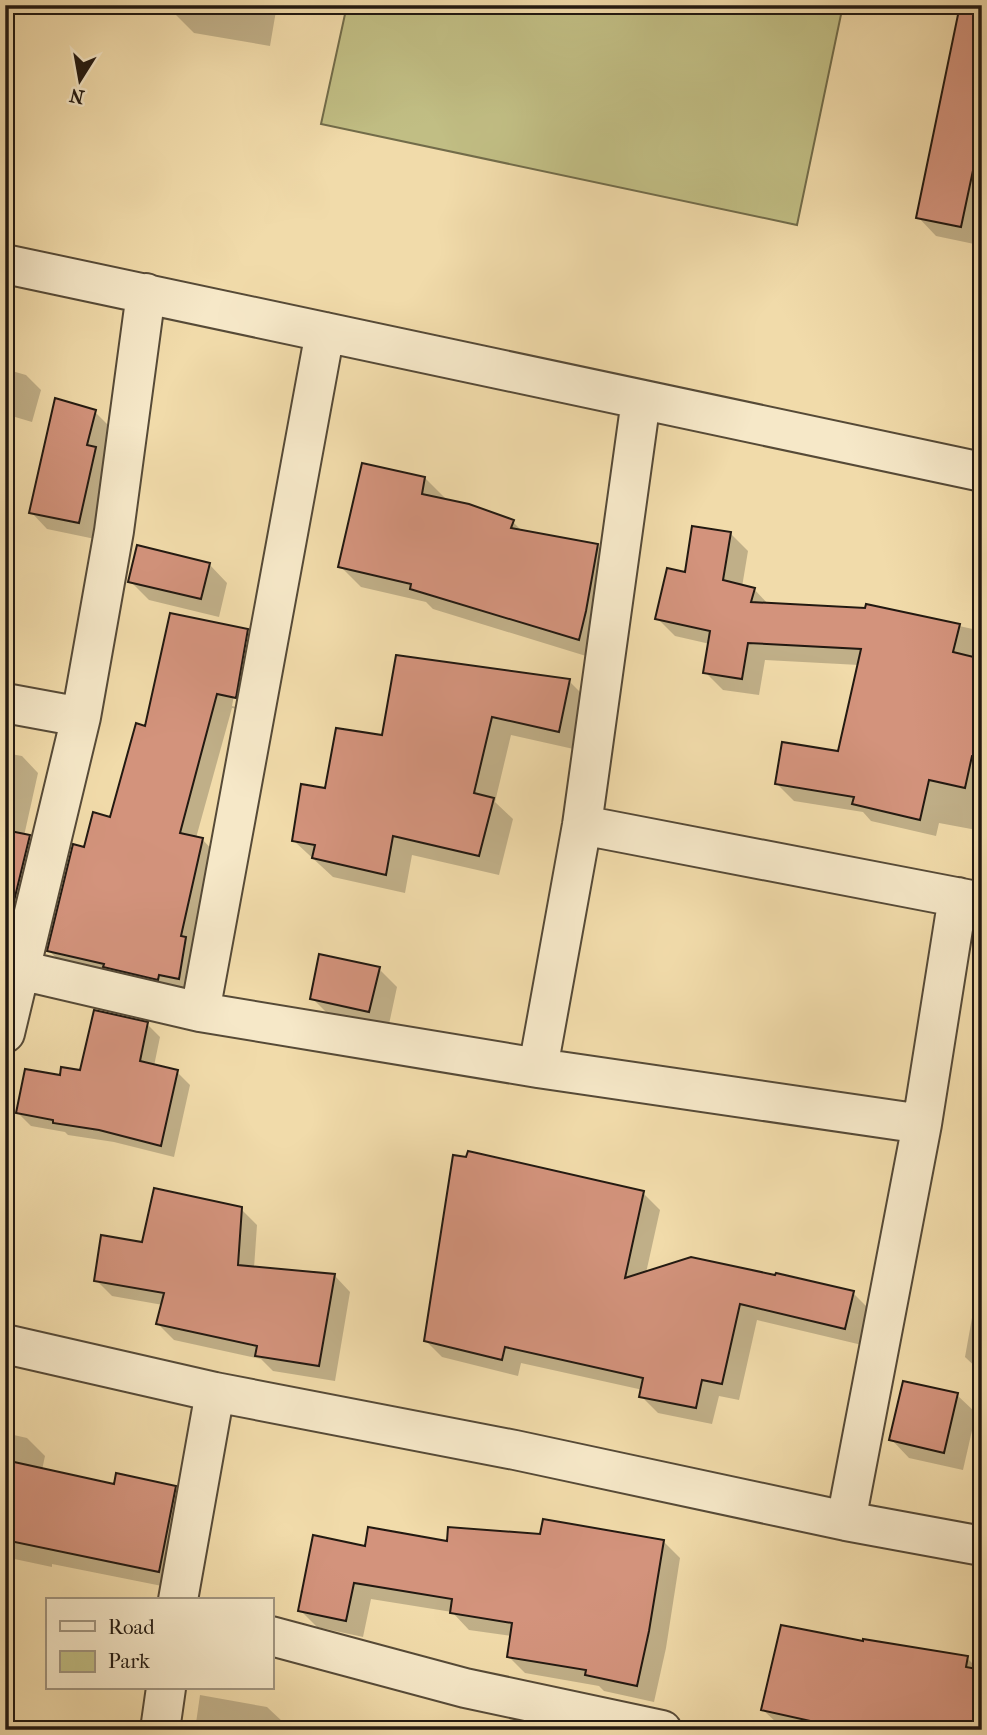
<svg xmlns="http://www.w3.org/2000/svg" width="987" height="1735" font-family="'IM FELL French Canon',serif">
  <rect width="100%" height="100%" fill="#f1dbaa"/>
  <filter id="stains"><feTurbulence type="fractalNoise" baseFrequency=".00286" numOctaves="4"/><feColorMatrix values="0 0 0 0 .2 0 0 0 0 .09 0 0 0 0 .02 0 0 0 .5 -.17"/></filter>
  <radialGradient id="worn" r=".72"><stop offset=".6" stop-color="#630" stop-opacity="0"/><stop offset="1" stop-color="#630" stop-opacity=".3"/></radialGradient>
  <path fill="#c1be84" stroke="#726c4a" stroke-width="2" d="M347,5H843L797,225L321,124Z"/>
  <path fill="#0003" fill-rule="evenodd" d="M171,5H277L270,46L194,33L170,9Z
    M982,60V233L979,245L936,236L918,217Z
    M5,369L26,375L41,390L32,422L5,414Z
    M95,412L112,429L104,458L112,465L95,539L47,529L31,512Z
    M425,478L446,499L513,522L523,532L597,545L618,566L599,660L433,609L426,602L361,587L340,566Z
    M731,534L748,551L742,587L754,589L769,605L866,610L867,606L982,631V719L859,665L765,660L759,695L723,690L705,672L710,644L675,636L657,618L687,574Z
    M209,564L227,583L219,617L149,600L130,581Z
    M247,631L262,645L250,711L232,708L196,838L202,839L216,854L193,992L64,965L49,951L85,849L111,820L146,728ZM244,639H248L236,707L232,706Z
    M569,681L589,701L578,750L511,735L495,802L513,819L499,875L412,855L405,893L333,877L294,841L327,790Z
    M850,706L982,756V831L939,823L936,836L871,821L863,812L794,801L777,784L839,753Z
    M5,753L22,756L38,773L24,836L29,837L46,853L5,953Z
    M379,969L397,987L388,1029L331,1017L312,998Z
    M147,1024L160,1037L154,1066L177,1072L190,1085L174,1157L114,1142L68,1135L65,1132L31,1126L18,1113L61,1078L82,1072Z
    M643,1193L660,1210L646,1273L853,1293L870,1310L862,1345L757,1320L739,1400L719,1396L712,1424L658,1413L641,1396L643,1390L521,1363L518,1376L442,1357L426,1341Z
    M241,1209L257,1225L254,1268L335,1276L350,1292L335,1381L273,1371L261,1359L174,1340L158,1324L163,1305L112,1296L96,1280L143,1244Z
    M982,1262V1373L965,1357Z
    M957,1395L976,1413L963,1470L909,1458L891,1439Z
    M5,1433L27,1438L45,1456L42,1470L115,1486L175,1487L194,1506L177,1589L52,1564V1567L5,1557Z
    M663,1541L680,1558L666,1648L654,1702L604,1691L599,1686L525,1673L508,1656L512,1636L469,1630L452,1612L371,1599L363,1637L317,1627L300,1610L367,1548L449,1543Z
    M864,1643L967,1658L981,1672L982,1730H799L779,1725L762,1709Z
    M200,1695L267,1707L284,1723L283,1730H195Z
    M5,1711L18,1724L17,1730H5Z
    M700,1723L729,1729L730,1730H698Z"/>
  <path fill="#d3937c" stroke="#221911" stroke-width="2" d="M960,5H982V128L961,227L916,218Z
    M55,398L96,410L87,445L96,447L79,523L29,513Z
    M362,463L425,477L422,494L469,504L514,520L511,528L598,544L586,611L579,640L410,589L411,584L338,567Z
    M692,526L731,532L723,580L755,588L751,602L865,608L866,604L960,624L953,652L982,659V757L972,756L965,788L929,780L920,820L852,804L854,797L775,784L782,742L838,751L861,649L748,643L742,679L703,673L710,631L655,619L667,568L685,572Z
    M137,545L210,563L201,599L128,582Z
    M170,613L248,629L236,698L217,694L180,833L203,838L181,936L186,937L179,979L159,975L158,980L103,967L104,964L47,951L73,844L84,847L93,812L110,817L136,723L145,726Z
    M396,655L570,679L559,732L492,717L474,793L494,798L479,856L393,836L386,875L312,858L315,845L292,841L301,784L325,788L336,728L382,735Z
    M5,830L30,835L5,938Z
    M319,954L380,967L369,1012L310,999Z
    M94,1010L148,1022L140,1061L178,1070L161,1146L99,1130L53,1123V1120L16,1113L25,1069L60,1075L61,1067L80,1070Z
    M468,1151L644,1191L625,1278L691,1257L775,1275L776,1273L854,1291L845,1329L740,1304L722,1384L702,1380L696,1408L639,1397L643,1378L505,1347L502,1360L424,1341L453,1155L466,1157Z
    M154,1188L242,1207L238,1265L335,1274L319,1366L255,1356L257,1346L156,1324L164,1293L94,1281L101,1235L142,1242Z
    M903,1381L958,1393L944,1453L889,1440Z
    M5,1460L114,1484L116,1473L176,1486L159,1572L5,1540Z
    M543,1519L664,1540L649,1631L637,1686L585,1675L586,1670L507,1657L512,1623L450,1613L452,1599L354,1583L346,1621L298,1611L313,1535L365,1546L368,1527L447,1541L448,1527L540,1534Z
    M781,1625L863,1641V1639L968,1656L966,1667L982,1670V1730H851L761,1710Z"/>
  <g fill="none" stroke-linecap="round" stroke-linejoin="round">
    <g stroke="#564a37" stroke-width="42">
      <path id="street" d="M5,264L982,472
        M5,703L81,717
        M582,825L982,902
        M20,970L200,1012L538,1068L922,1124
        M200,1012L325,332
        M5,1033L81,717L114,531L146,293
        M538,1068L582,825L641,400
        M5,1344L215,1392L515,1450L846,1521L982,1546
        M846,1521L922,1124L958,897
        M178,1600L215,1392
        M271,1636L465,1688L662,1730
        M160,1730L166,1688"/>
    </g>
    <use href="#street" stroke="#f6e8c8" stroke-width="38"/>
  </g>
  <rect width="987" height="1735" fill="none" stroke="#f1dbaa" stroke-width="28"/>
  <rect x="7" y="7" width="973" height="1721" fill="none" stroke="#221911" stroke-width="3.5"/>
  <rect x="14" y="14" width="959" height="1707" fill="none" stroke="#221911" stroke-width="2"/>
  <rect x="46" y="1598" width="228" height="91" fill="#f6e8c8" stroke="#a1957f" stroke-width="2"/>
  <rect x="60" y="1621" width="35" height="10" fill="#f6e8c8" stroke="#a1957f" stroke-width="2"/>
  <text x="108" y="1634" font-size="21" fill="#221911">Road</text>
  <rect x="60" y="1651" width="35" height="21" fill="#c1be84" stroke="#a1957f" stroke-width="2"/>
  <text x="108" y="1668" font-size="21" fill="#221911">Park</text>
  <g transform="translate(80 80) rotate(191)" stroke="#f6e8c8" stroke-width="5" paint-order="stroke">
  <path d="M0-5L12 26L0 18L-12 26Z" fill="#221911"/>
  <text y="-10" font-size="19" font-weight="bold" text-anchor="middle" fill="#221911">N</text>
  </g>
  <rect width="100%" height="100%" filter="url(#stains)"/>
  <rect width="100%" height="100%" fill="url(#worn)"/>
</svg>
